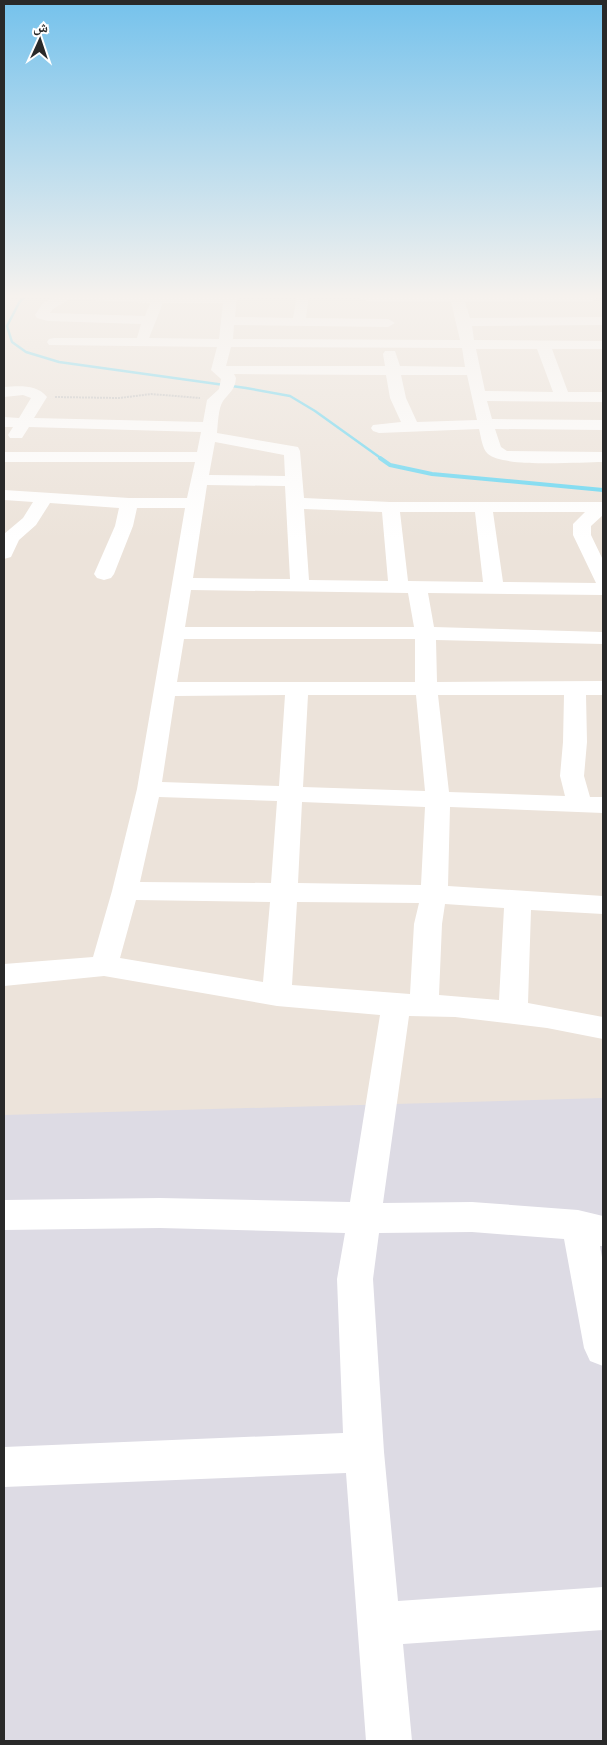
<svg xmlns="http://www.w3.org/2000/svg" width="607" height="1745" font-family="Montserrat,'Noto Naskh Arabic',sans-serif">
  <rect width="100%" height="100%" fill="#ece3da"/>
  <path fill="#dddbe4" d="M603,1098V1741H4V1115Z"/>
  <g fill="none" stroke-linecap="round" stroke-linejoin="round">
    <path stroke="#68d7f2" stroke-width="2.5" d="M28,295L20,301L7,326L12,342L26,352L59,362L246,388L290,396L315,411L382,459"/>
    <path stroke="#68d7f2" stroke-width="4" d="M380,458L390,465L432,474L603,490"/>
    <path stroke="#c3c3c3" stroke-width="2" stroke-dasharray="2 1" stroke-linecap="butt" d="M55,397L119,398L151,394L200,398"/>
    <path fill="#fff" fill-rule="evenodd" d="M59,295H237L235,317L293,318L297,295H309L306,318L388,319L395,323L388,327L234,325L233,339L460,340L451,302H371L359,298L358,295H593L597,298L590,302H465L470,318L603,317V325L472,326L474,340L603,341V349H552L568,392H603V402L487,401L492,419L603,420V430L495,429L501,447L507,451L603,452V462C579,462 505,468 488,454C482,449 481,436 479,429L379,433L373,431L371,428L373,425L401,422L390,398L386,375L234,374L236,378C235,390 229,393 223,401C218,409 218,424 217,433L298,447L300,451L304,498L390,502H603V515L591,526V535L603,560V595L428,593L434,627L603,632V644L436,640L437,682L603,681V695H586L587,742L584,776L590,797H603V813L450,807L448,886L603,896V914L531,910L528,1003L603,1017V1039L547,1028L455,1017L409,1016L383,1203L472,1202L578,1210L603,1216V1246H600L603,1263V1366L590,1361L584,1348L564,1239L472,1232L379,1233L373,1279L384,1452L398,1601L603,1587V1630L403,1644L412,1741H366L346,1473L4,1487V1447L343,1433L337,1279L345,1233L160,1228L4,1230V1200L160,1198L350,1202L380,1015L277,1006L104,976L4,986V964L93,957L112,891L137,789L185,508H137L133,526L114,574L111,578L104,580L97,578L94,574L115,526L119,508L50,503L36,525L19,540L11,557L4,559V534L23,518L33,502L4,500V490L129,498H187L195,462H5L4,452H197L201,432L29,427L22,438H10L8,435L13,427H4V417L19,418L31,398L23,395L4,397V387C18,386 37,384 47,397L34,418L203,422L207,400L219,389L221,379L211,370L217,347L49,345L47,342L49,339L54,338H137L141,324L48,321L37,318L35,315L43,303ZM70,299L150,303L145,316L50,313L53,309ZM163,303H223L219,339L149,338ZM231,347L462,348L465,367L400,366L395,351H385L383,354L385,366H226ZM476,349H537L553,392L485,391ZM401,375H467L477,420L417,422L406,398ZM215,442L284,455L285,476L209,475ZM207,485L285,486L290,579L193,578ZM304,509L382,512L388,581L309,580ZM400,512H475L483,582L408,581ZM493,512H585L573,524V535L596,583L503,582ZM191,590L408,593L414,627H185ZM184,639H415V682H177ZM285,695L279,786L162,782L175,696ZM308,695H416L425,791L303,787ZM438,695H564L563,742L560,776L565,796L449,792ZM159,797L277,801L271,883L140,882ZM302,802L425,807L421,885L298,883ZM136,900L270,902L263,982L120,958ZM297,902L419,903L414,924L410,994L292,985ZM445,904L504,908L499,1000L439,995L442,924Z"/>
  </g>
  <linearGradient id="sky" x2="0" y2="1"><stop stop-color="#75c2ec"/><stop offset="0.55" stop-color="#f6f2ee"/><stop offset="1" stop-color="#f6f2ee" stop-opacity="0"/></linearGradient>
  <rect width="607" height="539" fill="url(#sky)"/>
  <rect width="607" height="1745" fill="none" stroke="#292929" stroke-width="10"/>
  <g transform="translate(40 40) rotate(3)" stroke="#ffffff" stroke-width="4" paint-order="stroke">
  <path d="M0-4L9 19L0 12L-9 19Z" fill="#292929"/>
  <text y="-8" font-size="14" font-weight="bold" text-anchor="middle" fill="#292929">ش</text>
  </g>
</svg>
